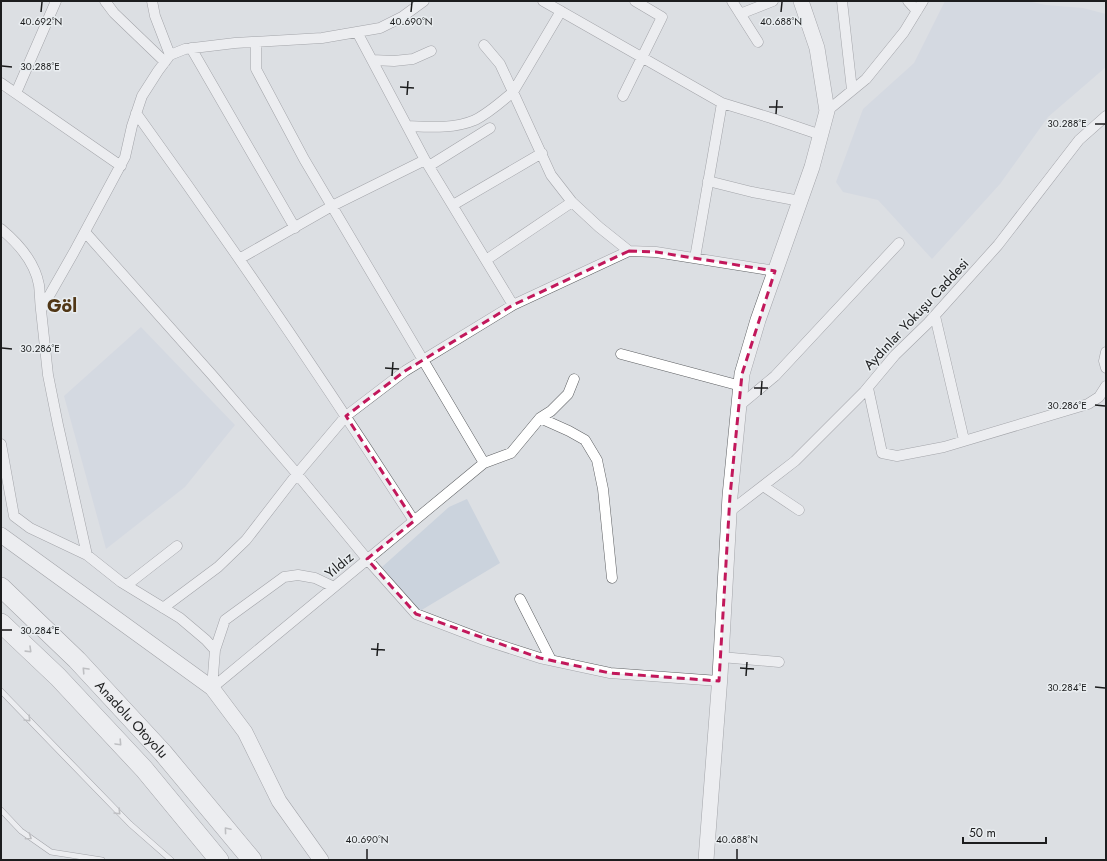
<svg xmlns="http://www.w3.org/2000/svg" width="1107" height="861" font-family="Jost,sans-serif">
  <rect width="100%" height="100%" fill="#dcdfe3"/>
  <path fill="#cbd3dd" d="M945,1H1027L1046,5L1083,8L1106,14V67L1048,117L1000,184L932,259L878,200L843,192L836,182L863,109L914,63Z
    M141,327L235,425L185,487L106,549L64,396Z
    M467,499L500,563L420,611L382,567L449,507Z"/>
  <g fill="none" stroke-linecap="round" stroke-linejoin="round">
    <g stroke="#5e6063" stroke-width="6">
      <path id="lane" d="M1,691L130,824L171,860
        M1,810L21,831L51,852L102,860"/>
    </g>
    <g stroke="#5e6063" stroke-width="11">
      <path id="street" d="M105,1L114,13L165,62
        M152,1L155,16L170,55
        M543,1L722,103L695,258
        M732,1L758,42
        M842,1L852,90
        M908,1L917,11
        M740,14L773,1
        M357,32L425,160L513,305
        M256,42V69L304,159L484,463
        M484,45L500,64L513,92L561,11
        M191,48L295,228
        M372,60L394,61L413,59L431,51
        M1,83L121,166
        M16,93L56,1
        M623,96L662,17L635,1
        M722,103L771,118L821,135
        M827,111L866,79L904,32L923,1
        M136,113C232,246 325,383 414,521
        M407,126C429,127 454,129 475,120C489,113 501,102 513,92L551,175L572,202L599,227L629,251
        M429,166L490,128
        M708,181L752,192L800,201
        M453,205L542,153
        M1,229C18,243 35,263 39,285C40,293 40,302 41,310
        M85,232L213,376L292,468L367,559L416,614L484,640L540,658L610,673L719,681
        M239,259L332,206L425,160
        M486,260L572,202
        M935,316L964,440
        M1106,352L1104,361L1106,368
        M621,354L741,386
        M868,388L882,453L897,456L944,447L1088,404L1099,397L1106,386
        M739,406L775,376L899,243
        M540,418L569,431L585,440L597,460L603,489L612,578
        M1,444L14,516L30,528L87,555L121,582L180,618L206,640L215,650L212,688
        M763,486L799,510
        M729,512L795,461L864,392L895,355L928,323L998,245L1079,140L1106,116
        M87,555L58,425L48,375L41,310L74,252L125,157L132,126L142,96L158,71L170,55L185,49L235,43L322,38L380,28L402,17L424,1
        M127,585L177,546
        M520,599L551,660
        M163,608L218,567L246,540L297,474L346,416L405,371L513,305L629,251L656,252L775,271
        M215,650L225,620L284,577L298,575L315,578L334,587
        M721,657L779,662
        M212,688L484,463L511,453L540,418L551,411L568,394L574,379"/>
    </g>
    <g stroke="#5e6063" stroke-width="16">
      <path id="secondary" d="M1,535L212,688L245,732L279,801L321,860
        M706,860L720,676L730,496L742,374L758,320L812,167L827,111L817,48L801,1"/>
    </g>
    <g stroke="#5e6063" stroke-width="20">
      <g id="highway">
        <path id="s1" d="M1,587L77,660L163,753L252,860"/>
        <path d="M1,623L58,677L144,769L219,860"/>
      </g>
    </g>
    <use href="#lane" stroke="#fff" stroke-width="5"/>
    <use href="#street" stroke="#fff" stroke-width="10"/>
    <use href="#secondary" stroke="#fff" stroke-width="15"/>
    <use href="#highway" stroke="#fff" stroke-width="19"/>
  </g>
  <defs><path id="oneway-chevron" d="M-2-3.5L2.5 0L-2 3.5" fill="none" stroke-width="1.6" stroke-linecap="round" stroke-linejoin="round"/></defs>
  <g stroke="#99999a">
    <use href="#oneway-chevron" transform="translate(29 650) rotate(44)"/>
    <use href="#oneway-chevron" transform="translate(85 670) rotate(-133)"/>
    <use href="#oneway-chevron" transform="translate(28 719) rotate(46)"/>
    <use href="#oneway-chevron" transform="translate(119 743) rotate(47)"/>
    <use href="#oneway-chevron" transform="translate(118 812) rotate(46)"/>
    <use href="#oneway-chevron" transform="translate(227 830) rotate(-130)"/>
    <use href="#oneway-chevron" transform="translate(29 837) rotate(35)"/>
  </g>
  <path d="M0 0H1107V861H0ZM629,251L656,252L775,271L742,374L730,496L719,681L610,673L540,658L416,614L367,559L414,521L346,416L405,371L513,305Z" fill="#dcdfe3" fill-opacity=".55" fill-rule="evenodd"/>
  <path fill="none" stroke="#c2185b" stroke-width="3" stroke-dasharray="8 5" stroke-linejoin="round" d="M629,251L656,252L775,271L742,374L730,496L719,681L610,673L540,658L416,614L367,559L414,521L346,416L405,371L513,305Z"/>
  <path fill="none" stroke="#1c1d1e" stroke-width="1.5" d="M41,12L42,2M411,12L412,2M781,12L782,2M2,66L12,67M400,87L414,88M407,95L408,81M769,107H783M776,114L777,100M1095,124H1105M2,348L12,349M385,368L399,369M392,376L393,362M754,388H768M761,395L762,381M1095,405L1105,406M2,630H12M371,649L385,650M377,656L378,643M740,668L754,669M746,676L747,662M1095,687L1105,688M367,859V849M737,859V849"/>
  <g text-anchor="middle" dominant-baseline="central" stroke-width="3" stroke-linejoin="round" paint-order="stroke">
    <g font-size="14" fill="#1c1d1e" stroke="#e9edf0">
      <text transform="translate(916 314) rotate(-47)">Aydınlar Yokuşu Caddesi</text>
      <text transform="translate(339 565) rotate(-40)">Yıldız</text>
      <text stroke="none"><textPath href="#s1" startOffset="186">Anadolu Otoyolu</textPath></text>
    </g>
    <g font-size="18" font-weight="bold" fill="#513716" stroke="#e9edf0">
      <text x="62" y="306">Göl</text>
    </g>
  </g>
  <g font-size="10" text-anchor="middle" fill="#1c1d1e" stroke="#e9edf0" stroke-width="3" stroke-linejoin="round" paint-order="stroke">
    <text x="41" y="25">40.692°N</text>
    <text x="411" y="25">40.690°N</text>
    <text x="781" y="25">40.688°N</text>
    <text x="40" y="70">30.288°E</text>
    <text x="1067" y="127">30.288°E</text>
    <text x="40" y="352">30.286°E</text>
    <text x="1067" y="409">30.286°E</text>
    <text x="40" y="634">30.284°E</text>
    <text x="1067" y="691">30.284°E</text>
    <text x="367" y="843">40.690°N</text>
    <text x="737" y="843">40.688°N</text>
  </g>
  <rect width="1107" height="861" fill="none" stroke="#1c1d1e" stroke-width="4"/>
  <path d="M963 837v6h83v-6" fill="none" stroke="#1c1d1e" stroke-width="2"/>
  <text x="969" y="837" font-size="12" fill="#1c1d1e" stroke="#e9edf0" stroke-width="3" paint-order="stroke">50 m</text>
</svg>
